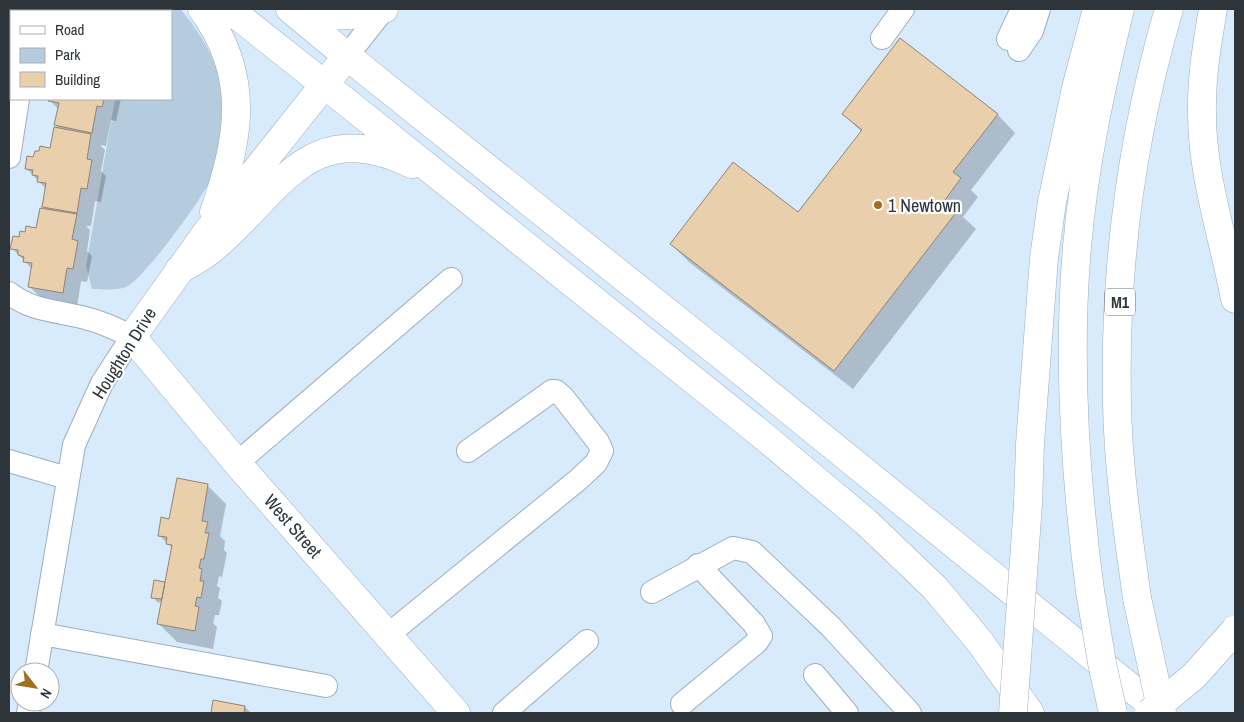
<svg xmlns="http://www.w3.org/2000/svg" width="1244" height="722" font-family="'Archivo Narrow',sans-serif">
  <rect width="100%" height="100%" fill="#d7ebfd"/>
  <path fill="#b5cbde" d="M89,9H180C199,29 219,65 224,93C228,114 219,160 211,179C202,199 143,280 126,287C115,291 102,289 92,289L86,266L115,99H171V11H91Z"/>
  <path fill="#0003" d="M9,9H69L71,11H11V26L9,22Z
    M49,99H121L116,121L111,120L106,146L100,145L105,150L101,171L106,176L101,202L95,201L91,226H86L90,230L87,251L92,256L87,282L81,281L77,307L43,300L29,286L32,269L12,248L26,233L37,230L47,210L43,206L46,189L26,168L34,159L51,150L61,130L55,125L59,110Z
    M843,114H997L1015,133L971,190L978,197L963,217L976,229L853,389L689,262L671,244L798,214L862,132Z
    M178,480L208,486L226,504L220,536L225,541L224,550L227,553L222,577L219,576L217,586L220,588L218,598L222,601L219,615H215L213,623L217,627L213,649L177,642L159,624L163,603L157,602L153,597L166,585L173,549L159,535L170,520Z
    M214,701L245,707L251,713H212Z"/>
  <path fill="#e9cfab" stroke="#928472" d="M24,9H69L71,11H21Z
    M900,38L998,114L953,172L961,178L945,200L958,210L834,371L670,244L733,162L798,212L862,130L842,114Z
    M49,99H104L102,107L97,106L92,133L54,125L59,103L48,101Z
    M54,127L91,134L87,159L92,160L87,189L81,188L77,213L42,207L46,183L37,182L38,176L32,175L33,170L25,169L27,156L33,157L35,151H39L40,146L50,148Z
    M40,208L77,214L72,239L78,241L73,269L67,268L63,293L28,287L32,263L23,262L24,257L18,255V250L10,249L13,236L19,237L20,231L25,232L26,226L36,228Z
    M177,478L208,484L202,521L208,522L205,533H209L204,559H201L199,568L202,569L200,581H204L201,598L197,597L195,606L199,607L195,631L157,624L172,545L166,544L167,537L158,536L161,517L169,519Z
    M154,580L165,582L162,599L151,598Z
    M213,700L245,706L244,713H211Z"/>
  <g fill="none" stroke-linecap="round" stroke-linejoin="round">
    <g stroke="#9cafbf" stroke-width="24">
      <path id="minor" d="M882,38L903,9
        M1008,39L1022,9
        M1019,50L1032,31L1039,9
        M347,56L384,9
        M9,65L11,69
        M9,157L18,99
        M9,293C31,311 59,311 85,318C102,322 117,329 132,337L102,383L74,445L36,672
        M9,461L67,478
        M237,463L451,279
        M652,592L733,548L752,552L831,627L910,713
        M42,634L326,686
        M389,634L579,479L596,463L602,451L598,442L563,397L556,391H552L468,451
        M815,675L847,713
        M682,704L757,642L761,636L754,624L698,565
        M28,713L30,702
        M504,713L587,641"/>
    </g>
    <g stroke="#9cafbf" stroke-width="29">
      <path id="major" d="M202,9C251,75 240,140 214,212
        M229,9L325,85
        M290,9L347,56L207,232L132,337L237,463L456,713
        M306,9C331,20 358,15 384,9"/>
    </g>
    <g stroke="#9cafbf" stroke-width="29">
      <path id="highway" d="M1213,9C1207,44 1201,79 1202,115C1202,175 1224,240 1235,299
        M347,56L731,363L1162,713
        M325,85L761,434L866,522L935,588L980,642L1030,713
        M179,270C190,264 202,257 211,250C280,194 306,114 412,164
        M1028,504L1030,444L1044,258L1052,202L1076,88L1097,9
        M1090,591C1075,477 1067,362 1077,247C1084,166 1101,87 1120,9
        M1137,598C1128,533 1118,468 1117,402C1114,270 1132,135 1169,9"/>
    </g>
    <use href="#minor" stroke="#fff" stroke-width="22"/>
    <use href="#major" stroke="#fff" stroke-width="28"/>
    <use href="#highway" stroke="#fff" stroke-width="28"/>
    <g stroke="#9cafbf" stroke-width="29" stroke-linecap="butt">
      <path id="highway-bridge" d="M1090,591L1102,663L1113,713
        M1137,598L1162,713
        M1013,713L1028,504
        M1149,713L1194,676L1235,630"/>
    </g>
    <use href="#highway-bridge" stroke="#fff" stroke-width="28"/>
  </g>
  <circle fill="#9f7022" stroke="#fff" stroke-width="2" cx="878" cy="205" r="5"/>
  <g text-anchor="middle" dominant-baseline="central" stroke-width="4.5" stroke-linejoin="round" paint-order="stroke">
    <rect fill="#fff" stroke="#6c7276" stroke-width="1" x="1105" y="288.5" width="30" height="27" rx="4"/>
    <g font-size="16" font-weight="bold" fill="#2d353b">
      <text x="1120" y="302">M1</text>
    </g>
    <g font-size="18" fill="#2d353b" stroke="#fff" text-anchor="start">
      <text x="888" y="205">1 Newtown</text>
    </g>
    <g font-size="18" fill="#2d353b" stroke="#fff">
      <text transform="translate(124 353) rotate(-58)">Houghton Drive</text>
      <text transform="translate(293 526) rotate(49)">West Street</text>
    </g>
  </g>
  <rect width="1244" height="722" fill="none" stroke="#2d353b" stroke-width="20"/>
  <rect x="10" y="10" width="162" height="90" fill="#ffffff" stroke="#abaeb1"/>
  <rect x="20" y="26" width="25" height="8" fill="#ffffff" stroke="#abaeb1"/>
  <text x="55" y="35" font-size="15" fill="#2d353b">Road</text>
  <rect x="20" y="48" width="25" height="15" fill="#b5cbde" stroke="#abaeb1"/>
  <text x="55" y="60" font-size="15" fill="#2d353b">Park</text>
  <rect x="20" y="72" width="25" height="15" fill="#e9cfab" stroke="#abaeb1"/>
  <text x="55" y="85" font-size="15" fill="#2d353b">Building</text>
  <g transform="translate(35 687) rotate(121)"><circle r="24" fill="#ffffff" stroke="#abaeb1"/>
  <path d="M0-4L9 19L0 12L-9 19Z" fill="#9f7022"/>
  <text y="-8" font-size="14" font-weight="bold" text-anchor="middle" fill="#2d353b">N</text>
  </g>
</svg>
